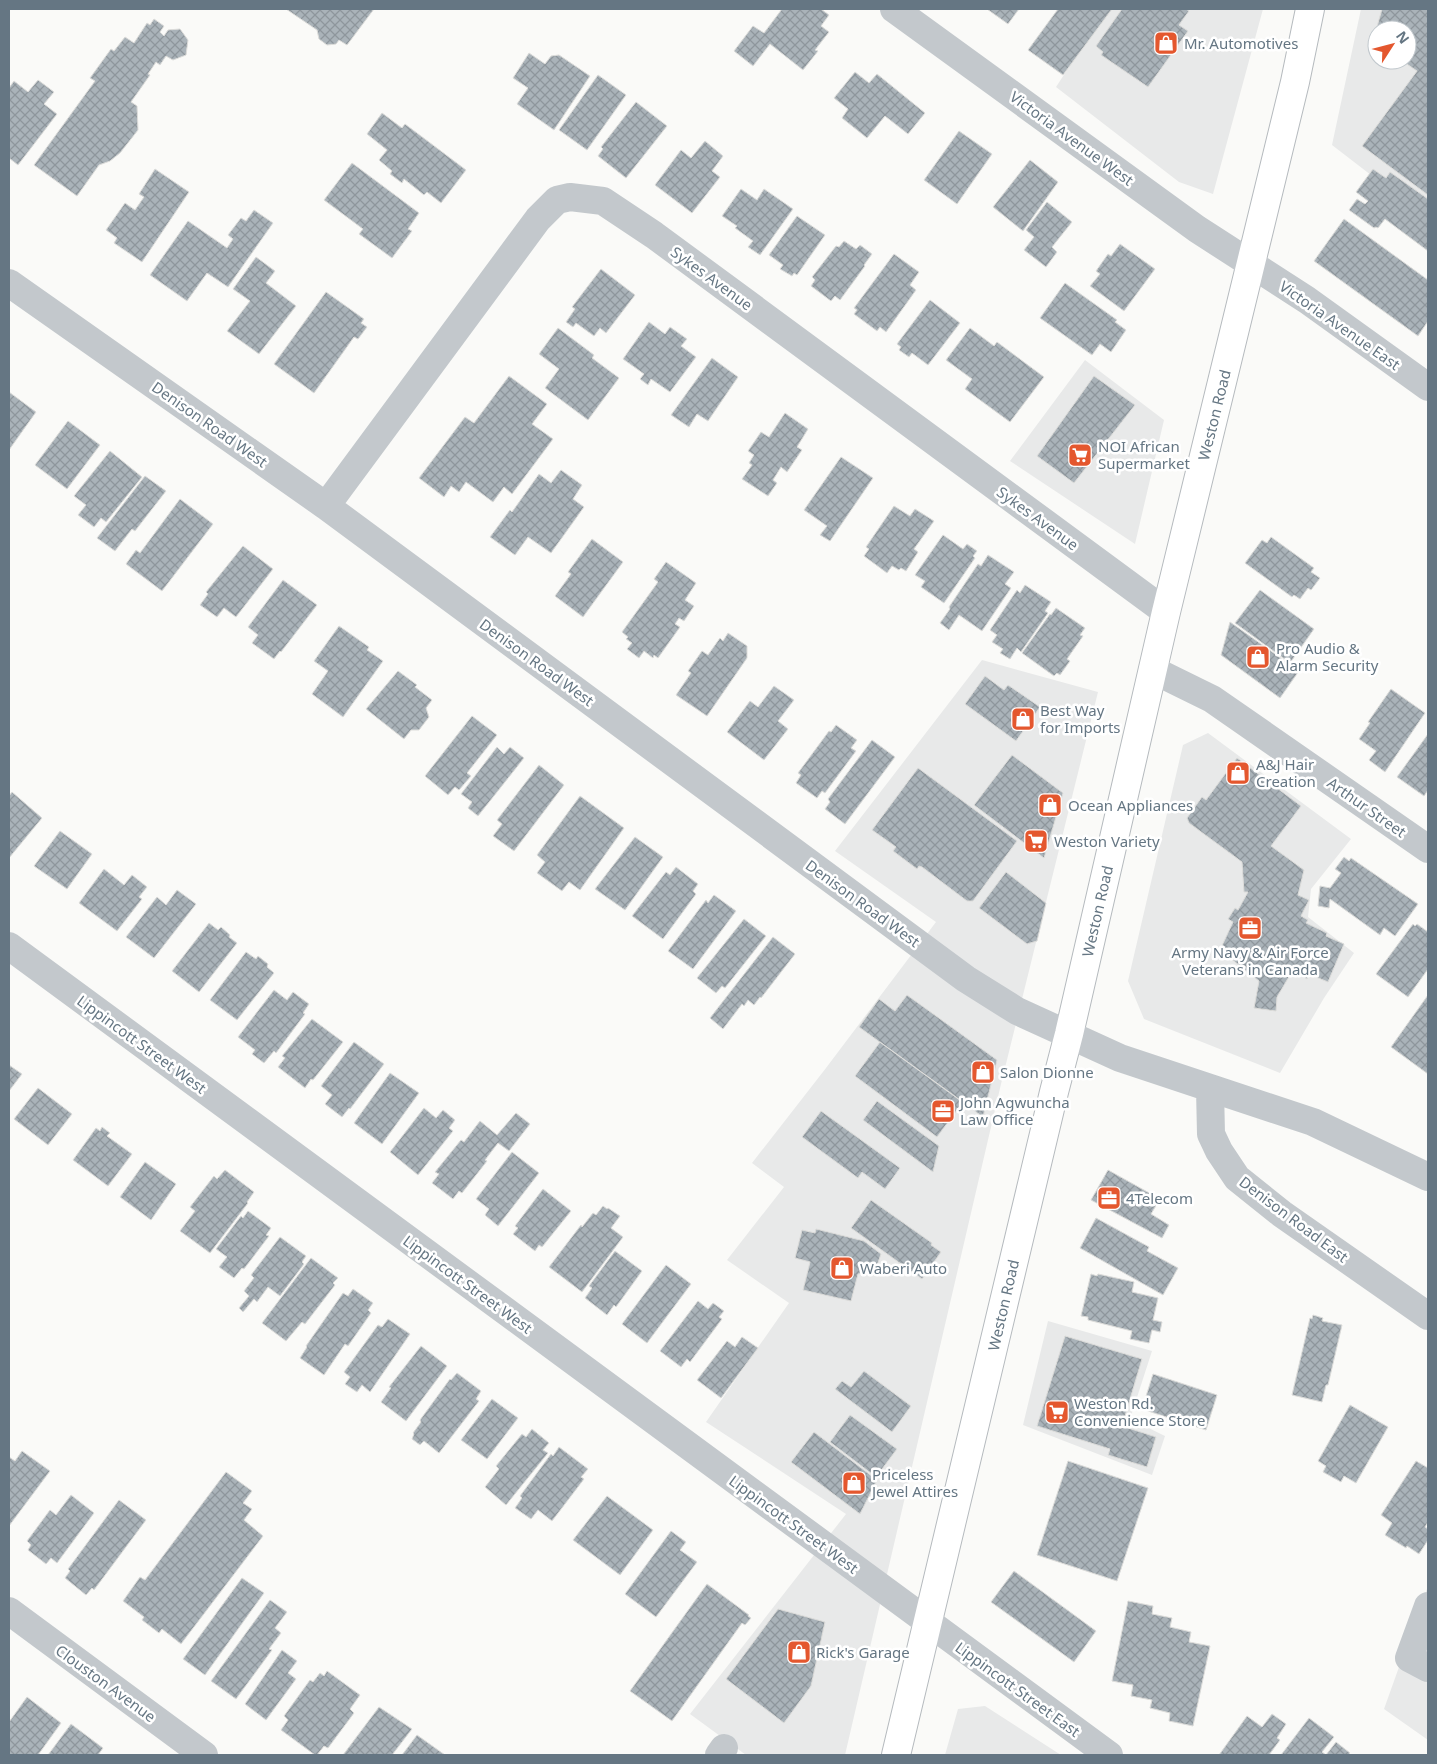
<svg xmlns="http://www.w3.org/2000/svg" width="1437" height="1764" font-family="'Noto Sans',sans-serif">
  <defs>
    <pattern id="building-cross-hatch" width="8" height="8" patternUnits="userSpaceOnUse" patternTransform="scale(1.25)"><rect width="8" height="8" fill="#aab3b9"/><path d="M0 0l8 8M0 8l8-8" fill="none" stroke="#8e969c"/></pattern>
  </defs>
  <rect width="100%" height="100%" fill="#fafaf8"/>
  <path fill="#e8e9e9" fill-rule="evenodd" d="M1107,9H1263L1213,194L1179,182L1056,87Z
    M1361,9H1428V219L1332,145ZM1377,30H1407V60H1377Z
    M1085,360L1164,420L1135,544L1010,461Z
    M982,660L1098,692L1001,1084L845,1755H746L690,1714L846,1514L706,1422L789,1303L727,1260L784,1187L752,1163L826,1068L936,922L835,851Z
    M1208,733L1351,839L1311,889L1308,917L1354,953L1324,998L1280,1073L1144,1019L1128,981L1183,745Z
    M1048,1321L1152,1351L1130,1419L1165,1436L1152,1475L1023,1425Z
    M1428,1586V1740L1384,1709Z
    M985,1706L1061,1755H945L958,1709Z"/>
  <path fill="url(#building-cross-hatch)" stroke="#dcdcda" d="M286,9H374L347,45L339,40L336,44L327,45L319,39L317,30Z
    M782,9H821L829,15L821,26L829,32L815,50L818,51L803,70L770,44L753,66L734,51L753,26L764,33Z
    M987,9H1019L1008,24Z
    M1058,9H1112L1063,75L1028,50Z
    M1122,9H1186L1189,11L1179,25L1188,31L1148,87L1101,55L1103,52L1096,46Z
    M1382,9H1428V195L1362,146L1417,71L1401,60H1407V30H1377V44L1373,41Z
    M154,19L164,26L160,32L164,36L168,30L180,29L188,40L186,55L173,60L166,56L160,65L156,62L148,74L150,75L131,102L137,106L138,130L120,153L110,161L99,165L77,196L34,165L95,81L90,78L111,49L114,51L125,37L134,43L147,23L150,25Z
    M529,53L545,64L551,56L559,55L590,76L554,130L517,104L528,88L513,78Z
    M855,72L869,83L877,74L925,113L908,134L885,116L867,138L842,118L848,109L834,98Z
    M598,75L626,95L587,150L559,130Z
    M38,80L54,92L44,104L57,114L18,165L9,158V88L14,81L28,92Z
    M636,102L667,126L626,178L598,156L603,149L601,147Z
    M382,113L402,128L405,124L466,170L441,203L427,192L424,195L404,179L402,183L390,174L392,171L379,160L387,150L367,134Z
    M959,131L992,154L957,204L924,180Z
    M705,141L723,156L712,171L720,177L692,213L655,185L681,150L691,158Z
    M1030,160L1058,182L1023,231L993,207Z
    M352,163L419,213L408,229L412,231L392,258L359,234L363,229L324,200Z
    M155,169L189,192L142,262L114,243L117,238L106,230L125,203L135,210L144,197L139,194Z
    M1373,169L1386,178L1390,172L1428,199V251L1385,219L1378,228L1376,227L1374,228L1349,210L1357,199L1365,204L1368,201L1356,192Z
    M741,189L757,200L764,189L793,209L760,255L748,247L753,241L735,228L737,226L722,216Z
    M1047,202L1072,222L1052,247L1057,252L1046,267L1024,250L1034,237L1026,230Z
    M254,210L273,223L228,287L207,273L187,301L150,275L188,221L227,248L233,239L228,235L241,218L246,221Z
    M797,216L825,235L797,275L794,273L792,276L780,269L783,265L769,255Z
    M1344,219L1428,280V321L1418,336L1314,261Z
    M844,241L856,249L860,245L872,254L864,265L865,266L840,300L835,296L831,301L811,286L815,280L812,277L836,246L839,247Z
    M1120,244L1155,269L1124,311L1090,286L1100,274L1096,271L1108,254L1111,256Z
    M894,254L919,272L910,285L916,290L886,332L880,327L877,331L854,314L857,310L854,308Z
    M256,257L275,271L266,283L296,306L259,354L227,331L250,301L233,289Z
    M601,269L635,295L606,333L600,328L594,336L576,323L573,327L566,322L575,309L572,307Z
    M1065,283L1117,320L1115,322L1126,330L1111,352L1100,344L1092,355L1040,318Z
    M326,292L364,319L361,323L367,327L358,339L354,337L314,393L274,364Z
    M930,300L960,323L928,365L912,353L909,357L899,350L901,347L897,344Z
    M649,322L665,334L670,327L687,339L681,346L696,357L670,392L651,379L648,385L640,379L644,374L623,359Z
    M558,328L594,355L592,358L619,378L588,420L545,388L559,369L539,354Z
    M970,328L994,346L997,342L1044,377L1010,422L965,389L972,379L946,360Z
    M712,358L738,377L708,421L697,414L689,427L671,415Z
    M509,376L547,404L532,424L553,439L512,494L504,487L493,502L466,482L459,492L451,486L444,497L419,478L465,417L474,423Z
    M1094,376L1135,405L1074,483L1037,456Z
    M9,392L36,412L9,450Z
    M785,413L808,429L797,447L802,450L787,472L781,467L773,480L777,483L768,496L742,479L752,465L749,463L754,455L748,451L761,432L769,437Z
    M68,421L100,445L67,489L35,465Z
    M110,451L142,477L106,522L101,518L94,527L78,515L86,505L74,496Z
    M841,457L873,478L830,541L820,535L827,526L804,510Z
    M561,470L582,485L573,499L584,507L551,553L528,537L515,555L490,537L510,510L512,512L539,474L551,483Z
    M145,476L166,491L135,531L132,529L115,551L97,538Z
    M180,499L213,524L162,591L126,564L136,550L140,553Z
    M894,506L910,516L915,509L934,521L914,549L918,552L906,571L901,568L899,570L892,566L887,573L864,556L869,549L866,547Z
    M943,535L963,549L967,544L977,551L973,556L975,558L944,603L921,587L925,581L915,575Z
    M1271,537L1314,568L1311,572L1320,578L1311,590L1308,588L1300,599L1294,595L1292,597L1245,563L1262,540L1267,543Z
    M592,539L623,562L583,617L555,596L571,574L568,572Z
    M243,546L273,569L236,617L224,608L217,617L200,605L208,594L206,592Z
    M988,555L1014,572L1005,584L1011,588L982,631L959,615L949,630L940,623L950,609L949,607L978,564L981,566Z
    M666,562L696,583L685,600L694,606L684,621L679,618L675,624L680,627L658,658L654,655L653,658L644,651L639,658L627,649L632,643L626,639L628,637L622,632L658,582L654,579Z
    M283,580L317,605L281,652L280,651L274,659L252,643L258,635L248,627Z
    M1025,585L1051,602L1045,611L1048,613L1021,652L1017,648L1010,659L1000,653L1003,649L992,642L997,635L990,630L1017,590L1020,593Z
    M1260,590L1314,629L1290,663L1235,623Z
    M1056,608L1085,628L1080,635L1083,636L1067,659L1070,661L1060,675L1057,673L1054,676L1022,653L1050,614L1051,615Z
    M1230,622L1299,671L1280,698L1221,655Z
    M339,626L369,647L367,650L383,661L343,717L312,694L328,671L314,661Z
    M728,633L747,646V658L707,716L676,695L691,673L688,671L702,651L708,655L720,638L723,641Z
    M398,671L417,685L415,687L432,700L426,708L429,717L419,730H411L404,739L366,709Z
    M985,676L1004,690L1008,685L1040,707L1016,741L965,704Z
    M774,686L794,700L778,721L788,729L764,760L727,732L750,701L758,707Z
    M1391,689L1425,713L1385,772L1369,760L1376,751L1359,739L1370,723L1368,722Z
    M472,716L497,735L467,773L471,776L459,790L455,787L448,795L425,776Z
    M836,725L857,740L851,748L856,751L825,793L822,791L817,798L796,783L801,775L798,773L829,731L831,732Z
    M1428,734V790L1424,796L1397,777Z
    M872,740L895,757L845,824L825,809L830,802L828,799Z
    M497,747L504,754L510,747L524,758L478,816L468,808L472,802L461,794Z
    M1012,755L1063,793L1044,858L974,805Z
    M1237,758L1301,806L1271,846L1304,870L1298,895L1309,900L1301,916L1308,920L1306,923L1327,933L1326,936L1344,944L1328,982L1309,974L1307,979L1293,970L1277,997L1276,1011L1254,1008L1259,981L1220,950L1233,922L1228,919L1235,908L1238,910L1248,892H1244L1242,862L1189,823L1187,818L1202,797L1206,800Z
    M539,765L564,785L514,851L493,836L502,824L497,820Z
    M918,768L1017,841L973,901H967L922,867L919,866L917,869L893,851L896,847L872,830Z
    M12,792L42,818L9,858V796Z
    M580,796L624,828L580,890L569,882L562,891L537,873L545,862L537,855Z
    M60,831L92,854L67,889L34,866Z
    M635,837L663,857L625,910L595,889Z
    M1344,857L1349,861L1351,858L1418,904L1395,936L1384,928L1380,935L1330,899L1329,908L1318,906L1320,886L1330,888L1341,873L1335,869Z
    M676,867L698,884L693,891L696,894L663,939L632,916L666,872L670,875Z
    M104,869L124,885L132,875L147,887L139,897L142,899L117,931L79,903Z
    M1006,872L1046,903L1037,941L1027,944L979,908Z
    M177,890L196,904L154,958L126,937L157,897L166,905Z
    M714,895L736,911L693,969L668,951L706,900L708,903Z
    M744,919L766,936L725,988L722,986L716,993L697,978Z
    M209,923L218,930L221,927L230,935L229,937L237,943L199,992L172,971Z
    M1413,924L1415,926L1417,924L1428,932V969L1408,997L1376,974Z
    M773,937L795,954L761,998L760,997L754,1005L748,1000L744,1006L742,1004L723,1029L710,1018Z
    M246,952L256,959L258,956L268,964L267,967L274,973L237,1020L210,1000Z
    M274,990L287,1000L293,992L309,1004L303,1013L305,1014L276,1053L274,1051L264,1063L252,1054L255,1050L238,1037Z
    M907,995L997,1060L983,1117L859,1027L879,999L895,1011Z
    M1428,995V1074L1391,1047Z
    M312,1019L343,1042L313,1080L311,1079L305,1088L278,1067L285,1058L282,1056Z
    M354,1042L384,1064L350,1109L349,1108L342,1117L325,1104L332,1095L321,1086Z
    M880,1042L963,1102L937,1137L855,1076Z
    M9,1065L22,1074L9,1091Z
    M390,1073L419,1093L382,1144L354,1123Z
    M38,1088L72,1114L48,1145L14,1119Z
    M877,1101L939,1146L933,1172L863,1120Z
    M424,1108L436,1118L443,1110L455,1120L449,1128L453,1131L418,1175L390,1152Z
    M821,1111L900,1168L885,1189L862,1172L858,1178L802,1137Z
    M516,1113L530,1124L509,1151L498,1143L485,1160L487,1161L462,1193L459,1191L453,1199L432,1183L439,1174L435,1172L461,1140L464,1142L480,1121L497,1135Z
    M102,1127L110,1133L107,1136L132,1154L108,1186L73,1160L96,1128L100,1131Z
    M512,1152L539,1173L498,1226L485,1215L489,1209L476,1199Z
    M145,1162L176,1184L151,1220L120,1197Z
    M225,1170L254,1192L247,1202L248,1203L210,1253L180,1231L195,1211L190,1207L214,1176L217,1179Z
    M1108,1170L1160,1199L1151,1214L1169,1225L1162,1238L1091,1200Z
    M543,1189L571,1211L542,1247L539,1245L535,1251L513,1234L518,1228L515,1226Z
    M871,1200L932,1243L931,1245L941,1252L922,1279L851,1228Z
    M603,1206L607,1209L608,1208L620,1216L611,1228L623,1237L582,1292L549,1267L581,1225L582,1227L593,1213L596,1215Z
    M248,1211L271,1228L266,1235L269,1236L244,1269L242,1268L234,1278L219,1267L227,1257L216,1249L241,1216L243,1218Z
    M1096,1218L1149,1247L1147,1251L1178,1268L1163,1295L1080,1248Z
    M816,1229L864,1241L881,1254L875,1271L858,1274L851,1301L803,1290L810,1262L795,1258L802,1230L815,1233Z
    M280,1237L306,1256L302,1262L304,1264L280,1296L268,1287L257,1302L254,1299L243,1312L239,1308L249,1296L244,1291L254,1278L251,1275Z
    M615,1251L642,1271L616,1307L614,1305L607,1315L585,1298L592,1288L589,1286Z
    M311,1258L338,1278L333,1283L335,1285L305,1324L302,1322L286,1341L262,1323Z
    M666,1265L691,1284L647,1343L622,1324Z
    M1091,1274L1097,1276L1098,1274L1134,1282L1132,1292L1158,1298L1153,1320L1162,1322L1160,1332L1152,1330L1149,1343L1130,1339L1132,1331L1088,1320V1317L1081,1316Z
    M353,1289L373,1303L368,1310L371,1313L348,1346L345,1344L324,1375L300,1358L307,1347L306,1346L343,1293L348,1296Z
    M698,1301L708,1309L713,1303L724,1311L719,1317L722,1319L690,1362L687,1359L681,1367L660,1351Z
    M1313,1315L1323,1318L1322,1321L1342,1325L1328,1385H1326L1322,1402L1292,1395L1310,1318L1312,1319Z
    M388,1319L410,1334L370,1392L362,1385L357,1392L345,1384L350,1377L344,1372L378,1325L382,1327Z
    M1065,1336L1142,1359L1122,1426L1156,1437L1147,1467L1108,1455L1110,1449L1037,1426Z
    M742,1337L758,1348L721,1398L697,1380L727,1341L735,1347Z
    M421,1346L447,1366L406,1421L381,1402L391,1388L389,1387Z
    M864,1371L911,1406L892,1432L835,1389L842,1381L851,1387Z
    M457,1373L481,1391L476,1399L479,1401L439,1453L424,1441L420,1445L412,1439L414,1434L413,1433L421,1422L420,1420L450,1379L451,1380Z
    M1153,1374L1217,1395L1206,1430L1142,1409Z
    M492,1399L518,1418L487,1459L461,1440Z
    M1350,1405L1388,1427L1356,1483L1344,1476L1341,1482L1323,1472L1326,1466L1318,1461Z
    M850,1415L897,1449L876,1477L830,1442Z
    M532,1429L549,1443L543,1450L548,1453L506,1505L485,1487L499,1469L496,1466L522,1434L526,1437Z
    M814,1432L877,1480L860,1514L791,1462Z
    M559,1447L588,1469L581,1477L584,1479L552,1521L538,1510L531,1519L515,1508L522,1498L520,1496L551,1454L553,1456Z
    M22,1451L50,1471L9,1526V1457L15,1461Z
    M1068,1461L1148,1488L1117,1581L1037,1555Z
    M1416,1461L1428,1468V1522L1425,1527L1428,1529V1540L1419,1554L1407,1546L1406,1548L1385,1535L1392,1523L1381,1515Z
    M226,1472L252,1491L243,1503L252,1509L244,1520L263,1536L181,1644L162,1629L159,1633L142,1620L144,1617L123,1601L140,1577L145,1580Z
    M71,1495L94,1513L57,1563L51,1558L46,1564L28,1550L31,1545L27,1541L50,1510L56,1515Z
    M607,1496L653,1530L620,1575L573,1540Z
    M119,1500L146,1520L94,1590L92,1588L86,1595L65,1578L70,1571L68,1569Z
    M671,1531L686,1542L680,1550L697,1562L656,1617L625,1594Z
    M1014,1571L1096,1631L1074,1662L991,1602Z
    M242,1578L264,1593L205,1675L183,1659Z
    M707,1584L749,1615L748,1616L751,1618L745,1625L742,1623L672,1721L630,1691Z
    M270,1600L287,1612L275,1628L281,1633L269,1649L272,1650L236,1699L211,1681Z
    M1128,1601L1153,1606L1152,1614L1172,1618L1170,1627L1191,1632L1189,1642L1210,1646L1193,1726L1169,1721L1170,1713L1150,1708L1152,1700L1131,1696L1133,1685L1112,1681Z
    M778,1609L825,1622L811,1686L784,1723L726,1679Z
    M282,1650L297,1661L288,1673L296,1679L266,1720L245,1704Z
    M327,1671L360,1695L350,1709L354,1713L328,1748L324,1746L317,1755H315L281,1730L288,1720L284,1716L310,1680L313,1682L320,1673L324,1676Z
    M27,1697L61,1723L38,1755H9V1722Z
    M379,1707L412,1729L392,1755H343Z
    M1272,1714L1286,1724L1277,1738L1280,1740L1269,1755H1219L1247,1716L1262,1727Z
    M1309,1718L1334,1737L1322,1752L1326,1755L1336,1742L1350,1753L1348,1755H1281Z
    M71,1724L103,1748L98,1755H48Z
    M417,1735L445,1755H402Z"/>
  <g fill="none" stroke-linecap="round" stroke-linejoin="round">
    <g stroke="#b5babe" stroke-width="30">
      <path id="major" d="M896,1755L1054,1092L1069,1034L1166,612L1295,82L1310,9"/>
    </g>
    <path stroke="#c3c8cc" stroke-width="28" d="M894,9L1197,229L1307,300L1428,387
      M9,283L326,506L966,979L1017,1011L1120,1058L1313,1122L1428,1177
      M326,506L538,219L557,200L570,197L603,201L654,235L1166,612
      M1153,670L1212,699L1428,849
      M9,946L1109,1755
      M1210,1089L1211,1134L1219,1151L1237,1178L1282,1214L1428,1316
      M1428,1606L1409,1658L1428,1668
      M9,1611L204,1755
      M719,1755L724,1748"/>
    <use href="#major" stroke="#fff" stroke-width="28"/>
  </g>
  <defs>
    <g id="shop-square" transform="scale(1.25)"><rect x="-9" y="-9" width="18" height="18" rx="4" fill="#e4572e" stroke="#fff"/><path d="M-5-2.5h2.3a2.7 3.5 0 0 1 5.4 0H5L5.5 6h-11ZM-1.5-2.5h3a1.5 2.3 0 0 0-3 0Z" fill="#fff"/></g>
    <g id="supermarket-square" transform="scale(1.25)"><rect x="-9" y="-9" width="18" height="18" rx="4" fill="#e4572e" stroke="#fff"/><path d="M-6-5.5h2.5l.6 2H6L4.5 2H-2.5L-4.4-4H-6ZM-1.5 3.2a1.3 1.3 0 1 0 .1 0ZM3 3.2a1.3 1.3 0 1 0 .1 0Z" fill="#fff"/></g>
    <g id="office-square" transform="scale(1.25)"><rect x="-9" y="-9" width="18" height="18" rx="4" fill="#e4572e" stroke="#fff"/><path d="M-6-3h4V-5.5h4V-3h4V5H-6ZM-1-4.5V-3h2v-1.5ZM-6 0V1H6V0Z" fill="#fff"/></g>
  </defs>
  <g fill-rule="evenodd">
    <use href="#shop-square" x="1166" y="43"/>
    <use href="#supermarket-square" x="1080" y="455"/>
    <use href="#shop-square" x="1258" y="657"/>
    <use href="#shop-square" x="1023" y="719"/>
    <use href="#shop-square" x="1238" y="773"/>
    <use href="#shop-square" x="1050" y="805"/>
    <use href="#supermarket-square" x="1036" y="841"/>
    <use href="#office-square" x="1250" y="928"/>
    <use href="#shop-square" x="983" y="1072"/>
    <use href="#office-square" x="943" y="1111"/>
    <use href="#office-square" x="1109" y="1198"/>
    <use href="#shop-square" x="842" y="1268"/>
    <use href="#supermarket-square" x="1057" y="1412"/>
    <use href="#shop-square" x="854" y="1483"/>
    <use href="#shop-square" x="799" y="1652"/>
  </g>
  <g text-anchor="middle" dominant-baseline="central" stroke-width="5" stroke-linejoin="round" paint-order="stroke">
    <g font-size="15" fill="#657683" stroke="#fff" text-anchor="start">
      <text x="1184" y="43">Mr. Automotives</text>
      <text x="1098" y="446">NOI African<tspan x="1098" dy="17">Supermarket</tspan></text>
      <text x="1276" y="648">Pro Audio &amp;<tspan x="1276" dy="17">Alarm Security</tspan></text>
      <text x="1040" y="710">Best Way<tspan x="1040" dy="17">for Imports</tspan></text>
      <text x="1256" y="764">A&amp;J Hair<tspan x="1256" dy="17">Creation</tspan></text>
      <text x="1068" y="805">Ocean Appliances</text>
      <text x="1054" y="841">Weston Variety</text>
      <text x="1250" y="952" text-anchor="middle">Army Navy &amp; Air Force<tspan x="1250" dy="17">Veterans in Canada</tspan></text>
      <text x="1000" y="1072">Salon Dionne</text>
      <text x="960" y="1102">John Agwuncha<tspan x="960" dy="17">Law Office</tspan></text>
      <text x="1126" y="1198">4Telecom</text>
      <text x="860" y="1268">Waberi Auto</text>
      <text x="1074" y="1403">Weston Rd.<tspan x="1074" dy="17">Convenience Store</tspan></text>
      <text x="872" y="1474">Priceless<tspan x="872" dy="17">Jewel Attires</tspan></text>
      <text x="816" y="1652">Rick's Garage</text>
    </g>
    <g font-size="15" fill="#657683" stroke="#fff">
      <text transform="translate(1072 138) rotate(36)">Victoria Avenue West</text>
      <text transform="translate(712 278) rotate(36)">Sykes Avenue</text>
      <text transform="translate(1340 325) rotate(35)">Victoria Avenue East</text>
      <text transform="translate(1214 415) rotate(-76)">Weston Road</text>
      <text transform="translate(210 424) rotate(35)">Denison Road West</text>
      <text transform="translate(1038 518) rotate(36)">Sykes Avenue</text>
      <text transform="translate(537 662) rotate(36)">Denison Road West</text>
      <text transform="translate(1367 807) rotate(35)">Arthur Street</text>
      <text transform="translate(863 903) rotate(36)">Denison Road West</text>
      <text transform="translate(1097 911) rotate(-77)">Weston Road</text>
      <text transform="translate(142 1044) rotate(36)">Lippincott Street West</text>
      <text transform="translate(1294 1219) rotate(37)">Denison Road East</text>
      <text transform="translate(468 1284) rotate(36)">Lippincott Street West</text>
      <text transform="translate(1003 1305) rotate(-77)">Weston Road</text>
      <text transform="translate(794 1524) rotate(36)">Lippincott Street West</text>
      <text transform="translate(106 1683) rotate(36)">Clouston Avenue</text>
      <text transform="translate(1018 1689) rotate(36)">Lippincott Street East</text>
    </g>
  </g>
  <rect width="1437" height="1764" fill="none" stroke="#657683" stroke-width="20"/>
  <g transform="translate(1392 45) rotate(54)"><circle r="24" fill="#ffffff" stroke="#c1c8cd"/>
  <path d="M0-4L9 19L0 12L-9 19Z" fill="#e4572e"/>
  <text y="-8" font-size="14" font-weight="bold" text-anchor="middle" fill="#657683">N</text>
  </g>
</svg>
